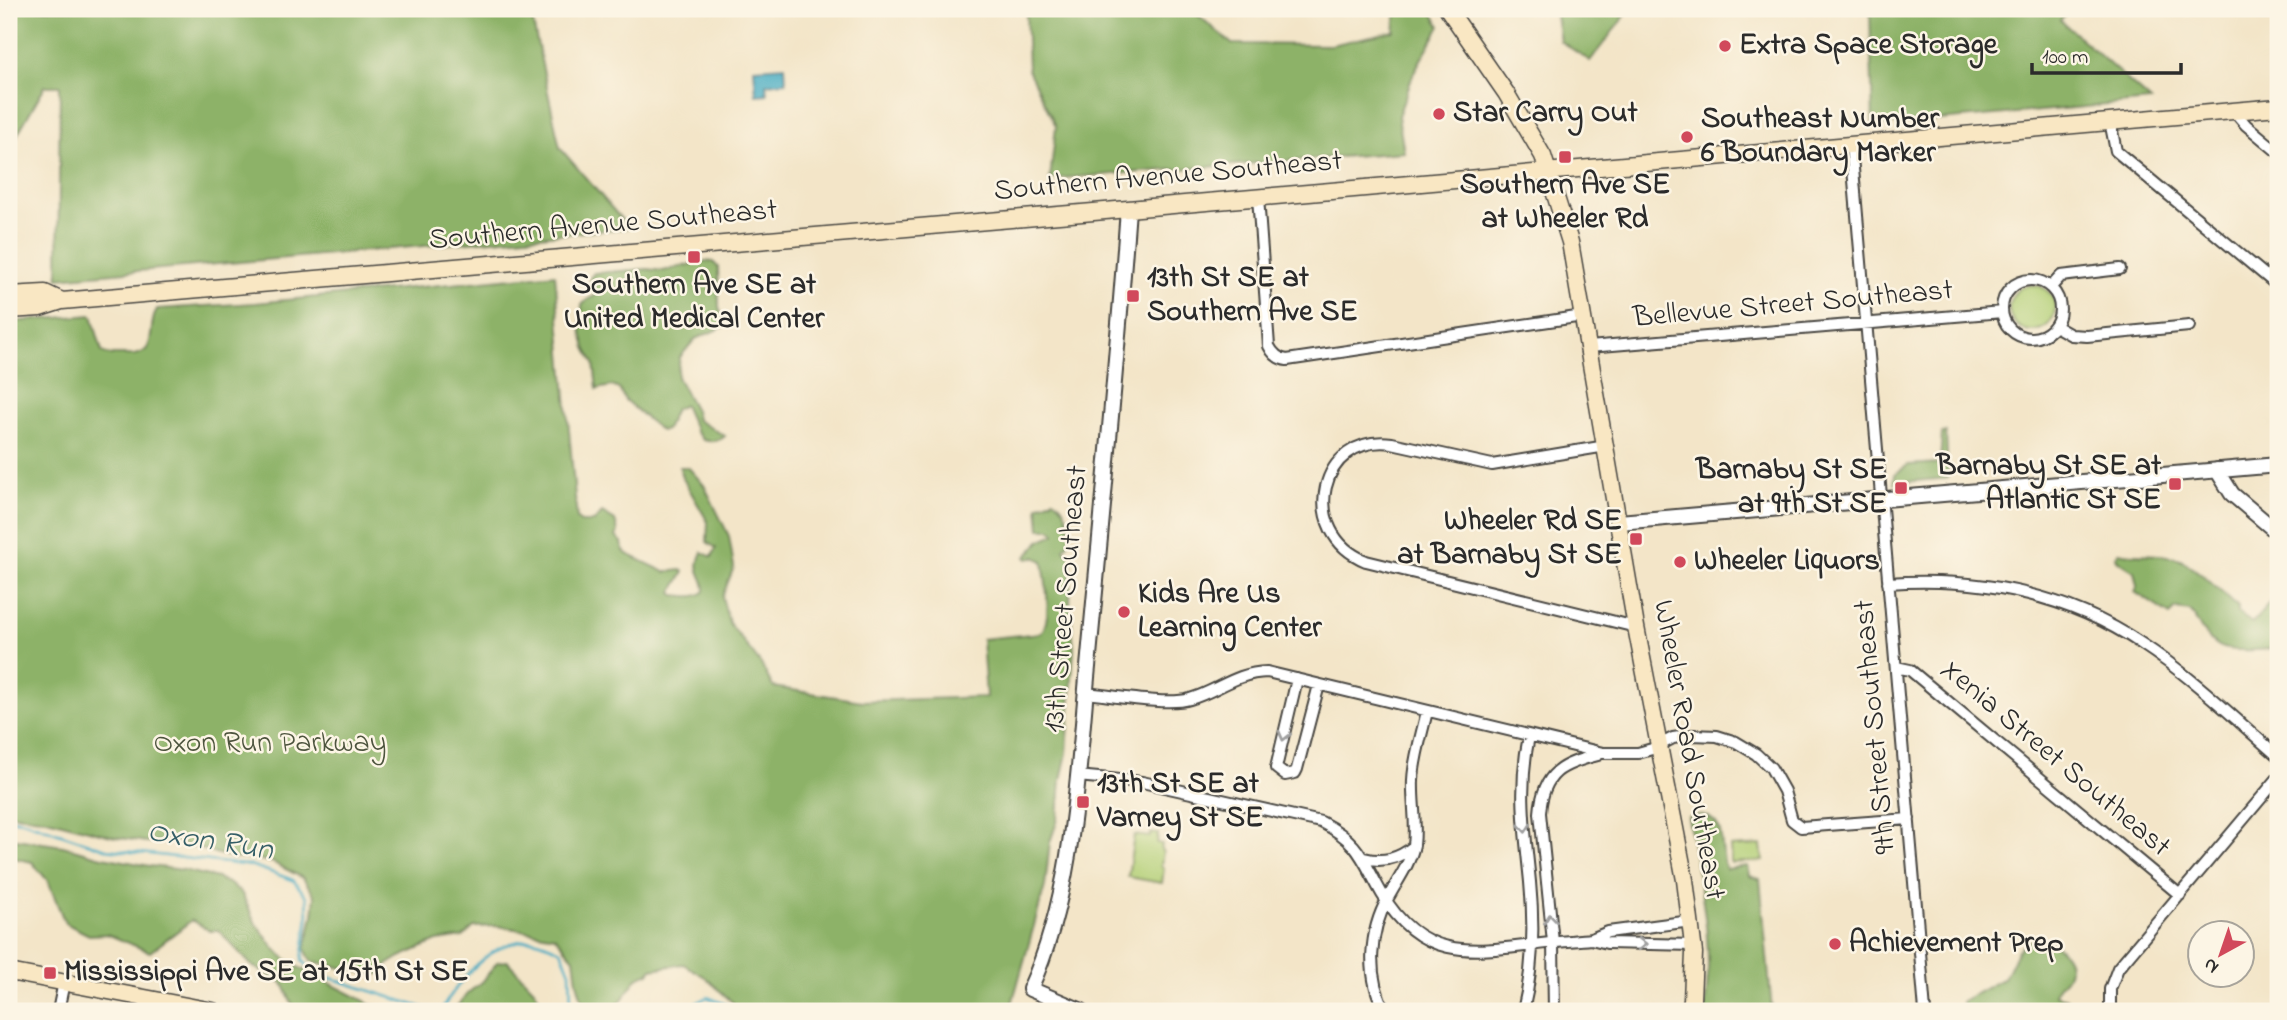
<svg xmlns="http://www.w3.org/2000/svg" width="2287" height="1020" font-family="'Indie Flower',sans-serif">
  <rect width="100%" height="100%" fill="#fcf5e5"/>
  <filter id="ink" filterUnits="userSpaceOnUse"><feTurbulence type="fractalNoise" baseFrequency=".0143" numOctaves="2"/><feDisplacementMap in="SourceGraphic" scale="14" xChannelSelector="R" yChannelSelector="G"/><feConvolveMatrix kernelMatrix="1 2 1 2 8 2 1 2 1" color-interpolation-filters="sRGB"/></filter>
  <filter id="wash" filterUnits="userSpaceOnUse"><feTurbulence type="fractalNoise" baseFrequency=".00686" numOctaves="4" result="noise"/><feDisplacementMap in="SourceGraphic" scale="28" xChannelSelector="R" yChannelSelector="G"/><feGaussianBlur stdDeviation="1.57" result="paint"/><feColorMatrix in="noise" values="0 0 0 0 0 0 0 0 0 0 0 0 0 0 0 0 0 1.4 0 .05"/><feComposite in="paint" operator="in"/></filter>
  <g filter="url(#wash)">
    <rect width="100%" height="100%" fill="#f3e5c8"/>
    <path fill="#b2cf76" stroke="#6e7d50" stroke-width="2" d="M2009 308a23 23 0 1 1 46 0a23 23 0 1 1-46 0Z
      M1151,833L1158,834L1157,843L1162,844L1161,850L1163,851L1161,866L1164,868L1162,883L1128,877L1134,835L1150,837Z
      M1761,845L1763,861L1731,863L1730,847Z"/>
    <path fill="#8db267" stroke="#5c6e49" stroke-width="2" d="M9,9H530L560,148L629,228L58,278L60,86H45L9,149Z
      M1026,9H1191L1232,44L1331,45L1394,31L1397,9H1430L1440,26L1414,72L1398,116L1404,152L1050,179L1056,126L1028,70Z
      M1555,9H1630L1590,61L1560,41Z
      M1870,9H2070L2060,20L2151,101L1873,126Z
      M704,261L713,262L718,267L719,307L724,320L723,327L695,339L680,357L677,377L695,410L697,420L725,436C719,442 711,442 703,440L696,432L684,405L675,409L666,430L661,431L625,400L619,389L612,386L597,389L594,363L586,348L581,330L582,305L587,300L596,295L590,278L594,273L647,269L663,271Z
      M555,274L577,519L581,522H594L602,513L615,521L618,531L616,537L622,542L623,550L627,554L665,572L681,570L684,572L672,592L674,595C685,596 696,599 705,591C705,573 692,574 702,552L712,557L716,548L707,542L708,522L681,475L680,467H688L704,485L729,536L734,567L722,597L729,623L761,664L773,687L862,701L986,697L982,639L1041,633C1053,618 1045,579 1043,561L1035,557L1028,559L1026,557L1041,540L1055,534L1052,529H1040L1038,506L1054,499C1067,507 1070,525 1070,540L1064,549L1071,557L1070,605L1074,648L1067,753L1061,780L1058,819L1050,842L1045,886L1010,1011H742L705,977L683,964L652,969L649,973L637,978L614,1011H598L583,1003L577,982L574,958L555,936L498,926L474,927L463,937L437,941L400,957L387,965L380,974L366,973L311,961L305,949L313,916L315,896L303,878L272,862L255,859L232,858L180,843L146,842L115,837L47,819L9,814V322L92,315L102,352C109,356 115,355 123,355C162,358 145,330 157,309L255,303Z
      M1946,432L1948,478L1894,483L1895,474L1908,465L1940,463L1942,433Z
      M2119,552C2137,557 2155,552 2173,557C2192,562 2221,593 2238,607V613L2252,623L2278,594V627L2275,647C2264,651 2228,652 2218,646C2208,640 2202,629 2195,620L2196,618L2190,611L2176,609L2170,615L2135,592L2137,586L2134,571L2117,560L2116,556Z
      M1701,815C1729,820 1718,848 1726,869L1747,866L1749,876L1760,879L1772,1011H1704C1716,946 1699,882 1688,817Z
      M9,838L63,846L98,856L150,866L184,870L217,878L230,884L242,894L256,924L277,951L292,964L384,1011H307L293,1006L283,983L252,966L219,931H210L192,920L150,952L107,934L89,935L65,923L48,881L32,862L9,857Z
      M2040,939C2056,941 2075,958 2067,976C2063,983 2056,987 2054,995L2066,998L2068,1001L2066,1011L1963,1010L1962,1001L2004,978L2018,950L2030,941Z
      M507,961L534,989L546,1011H453L468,993L483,981L497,962Z"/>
    <path fill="#42aac2" stroke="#366a76" stroke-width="2" d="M785,66L786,82L766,84L767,94L756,95L754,68Z"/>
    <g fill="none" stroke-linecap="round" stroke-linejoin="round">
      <path stroke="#42aac2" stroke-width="2.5" d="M9,819L23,821L106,849L253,866L293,880L307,897L308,918L302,960L315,973L424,1008L441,1011C460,979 490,941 531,940C540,940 552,947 561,950L570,972L571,1006L574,1011
        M683,1011L707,997L728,1005L733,1011"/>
    </g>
  </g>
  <g filter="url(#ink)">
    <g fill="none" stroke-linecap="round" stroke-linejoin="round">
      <g stroke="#494743" stroke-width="14">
        <path id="minor" d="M2234,111L2246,125L2278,152
          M2110,121L2116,151L2278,286
          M1851,145L1925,1011
          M1258,197L1269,346C1273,354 1278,359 1287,360L1583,316
          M2002 309a29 29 0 1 1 58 0a29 29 0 1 1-58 0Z
          M2051,287L2061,276L2120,269
          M2055,326L2071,335L2087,336L2189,326
          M1589,347L2002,312
          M1606,446L1492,465L1392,443C1319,433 1297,533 1366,561L1636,627
          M1888,583C1979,577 2066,593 2142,644C2191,676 2234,718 2278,756
          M1896,667L1910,670L2180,895
          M1297,679L1276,768L1285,775L1295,773L1297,769L1319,685
          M1085,693C1110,695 1167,706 1190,699C1218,691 1235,673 1267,672L1603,753H1638L1652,749L1673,738L1693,735L1717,736L1736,742L1756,754L1771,768L1784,791L1792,820L1801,827L1909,819
          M1077,776L1142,782L1321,822C1360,842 1362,859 1382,894C1420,959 1469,953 1532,945C1552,942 1572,941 1591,939L1608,932L1691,921
          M1364,858C1383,863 1398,859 1413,847
          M1591,939L1607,943L1694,945
          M58,1011L64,982
          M1385,1011C1366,976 1369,932 1388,898C1397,881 1410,864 1414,845C1417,823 1412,802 1413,780C1414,757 1422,734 1427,711
          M1523,1011C1533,971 1534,923 1530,882C1525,831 1518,787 1529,736
          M1554,1011L1553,942L1540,813C1543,772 1562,764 1598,755
          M2110,1011V989L2118,968L2278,778"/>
      </g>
      <g stroke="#494743" stroke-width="18">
        <path id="tertiary" d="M2217,470L2232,494L2278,533
          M1619,522L2278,465
          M1082,1011L1030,989C1074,893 1078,771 1088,667C1102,515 1117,362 1128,209"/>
      </g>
      <g stroke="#494743" stroke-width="19">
        <path id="secondary" d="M1448,9L1506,93L1543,156L1570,242L1636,627L1685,880L1694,953L1692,1000L1690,1011
          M9,295L45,293L62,301
          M9,310L40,308L62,301L1128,209L2278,107
          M9,972L213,1011"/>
      </g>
      <use href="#minor" stroke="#fff" stroke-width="10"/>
      <use href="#tertiary" stroke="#fff" stroke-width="14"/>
      <use href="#secondary" stroke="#f9e7c3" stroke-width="16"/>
    </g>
    <defs><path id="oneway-chevron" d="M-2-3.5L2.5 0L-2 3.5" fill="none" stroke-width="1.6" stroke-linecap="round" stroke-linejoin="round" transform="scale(1.75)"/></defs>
    <g stroke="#a0a0a0">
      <use href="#oneway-chevron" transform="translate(1284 736) rotate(104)"/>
      <use href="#oneway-chevron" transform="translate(1525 828) rotate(85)"/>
      <use href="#oneway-chevron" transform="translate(1550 919) rotate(-96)"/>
      <use href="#oneway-chevron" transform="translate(1642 944) rotate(1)"/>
    </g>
  </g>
  <g fill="#d1495b" stroke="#fcf5e5" stroke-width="2.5">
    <circle cx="1725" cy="46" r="7"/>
    <circle cx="1439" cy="114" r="7"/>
    <circle cx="1687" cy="137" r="7"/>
    <rect x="1558" y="150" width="14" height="14" rx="3.5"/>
    <rect x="687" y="250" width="14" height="14" rx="3.5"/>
    <rect x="1126" y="289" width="14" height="14" rx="3.5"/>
    <rect x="2168" y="477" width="14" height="14" rx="3.5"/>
    <rect x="1894" y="481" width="14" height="14" rx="3.5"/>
    <rect x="1629" y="532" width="14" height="14" rx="3.5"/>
    <circle cx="1680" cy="562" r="7"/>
    <circle cx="1124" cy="612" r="7"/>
    <rect x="1076" y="795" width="14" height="14" rx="3.5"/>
    <circle cx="1835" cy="944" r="7"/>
    <rect x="43" y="966" width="14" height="14" rx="3.5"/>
  </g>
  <g text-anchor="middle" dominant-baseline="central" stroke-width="5" stroke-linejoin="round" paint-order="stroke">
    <g font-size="30" font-weight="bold" fill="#2b2b2b" stroke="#fcf5e5" text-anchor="start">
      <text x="1739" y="46">Extra Space Storage</text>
      <text x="1453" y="114">Star Carry Out</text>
      <text x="1701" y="120">Southeast Number<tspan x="1701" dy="34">6 Boundary Marker</tspan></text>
      <text x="1565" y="186" text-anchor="middle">Southern Ave SE<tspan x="1565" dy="34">at Wheeler Rd</tspan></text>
      <text x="1147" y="279">13th St SE at<tspan x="1147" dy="34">Southern Ave SE</tspan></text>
      <text x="694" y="286" text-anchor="middle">Southern Ave SE at<tspan x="694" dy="34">United Medical Center</tspan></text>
      <text x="2161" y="467" text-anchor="end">Barnaby St SE at<tspan x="2161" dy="34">Atlantic St SE</tspan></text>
      <text x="1887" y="471" text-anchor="end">Barnaby St SE<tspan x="1887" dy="34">at 9th St SE</tspan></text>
      <text x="1622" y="522" text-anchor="end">Wheeler Rd SE<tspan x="1622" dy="34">at Barnaby St SE</tspan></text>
      <text x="1694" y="562">Wheeler Liquors</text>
      <text x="1138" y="595">Kids Are Us<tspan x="1138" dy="34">Learning Center</tspan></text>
      <text x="1097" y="785">13th St SE at<tspan x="1097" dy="34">Varney St SE</tspan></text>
      <text x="1849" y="944">Achievement Prep</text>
      <text x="64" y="973">Mississippi Ave SE at 15th St SE</text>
    </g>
    <g font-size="30" fill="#2b2b2b" stroke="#fcf5e5">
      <text transform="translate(1168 177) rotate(-5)">Southern Avenue Southeast</text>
      <text transform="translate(603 226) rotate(-5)">Southern Avenue Southeast</text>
      <text transform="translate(1793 305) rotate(-5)">Bellevue Street Southeast</text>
      <text transform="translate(1067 599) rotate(-85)">13th Street Southeast</text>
      <text transform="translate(1876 727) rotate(-95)">9th Street Southeast</text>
      <text transform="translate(1688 750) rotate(80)">Wheeler Road Southeast</text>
      <text transform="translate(2055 759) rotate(40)">Xenia Street Southeast</text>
    </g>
    <g font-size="30" fill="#4d543e" stroke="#fcf5e5">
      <text x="270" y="744">Oxon Run Parkway</text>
    </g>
    <g font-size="32" font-style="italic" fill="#345e67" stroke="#fcf5e5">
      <text transform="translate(210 842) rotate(9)">Oxon Run</text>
    </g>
  </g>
  <rect width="2287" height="1020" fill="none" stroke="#fcf5e5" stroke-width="35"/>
  <g transform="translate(2221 954) rotate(220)"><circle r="33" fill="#fcf5e5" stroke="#a8a49b" stroke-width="2"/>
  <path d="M0-5L12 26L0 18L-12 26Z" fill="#d1495b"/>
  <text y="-10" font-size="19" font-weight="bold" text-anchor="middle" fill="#2b2b2b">N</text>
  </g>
  <path d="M2032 63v10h149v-10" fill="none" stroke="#2b2b2b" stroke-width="3.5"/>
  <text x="2042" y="63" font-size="21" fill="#2b2b2b" stroke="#fcf5e5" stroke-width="5" paint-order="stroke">100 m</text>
</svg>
